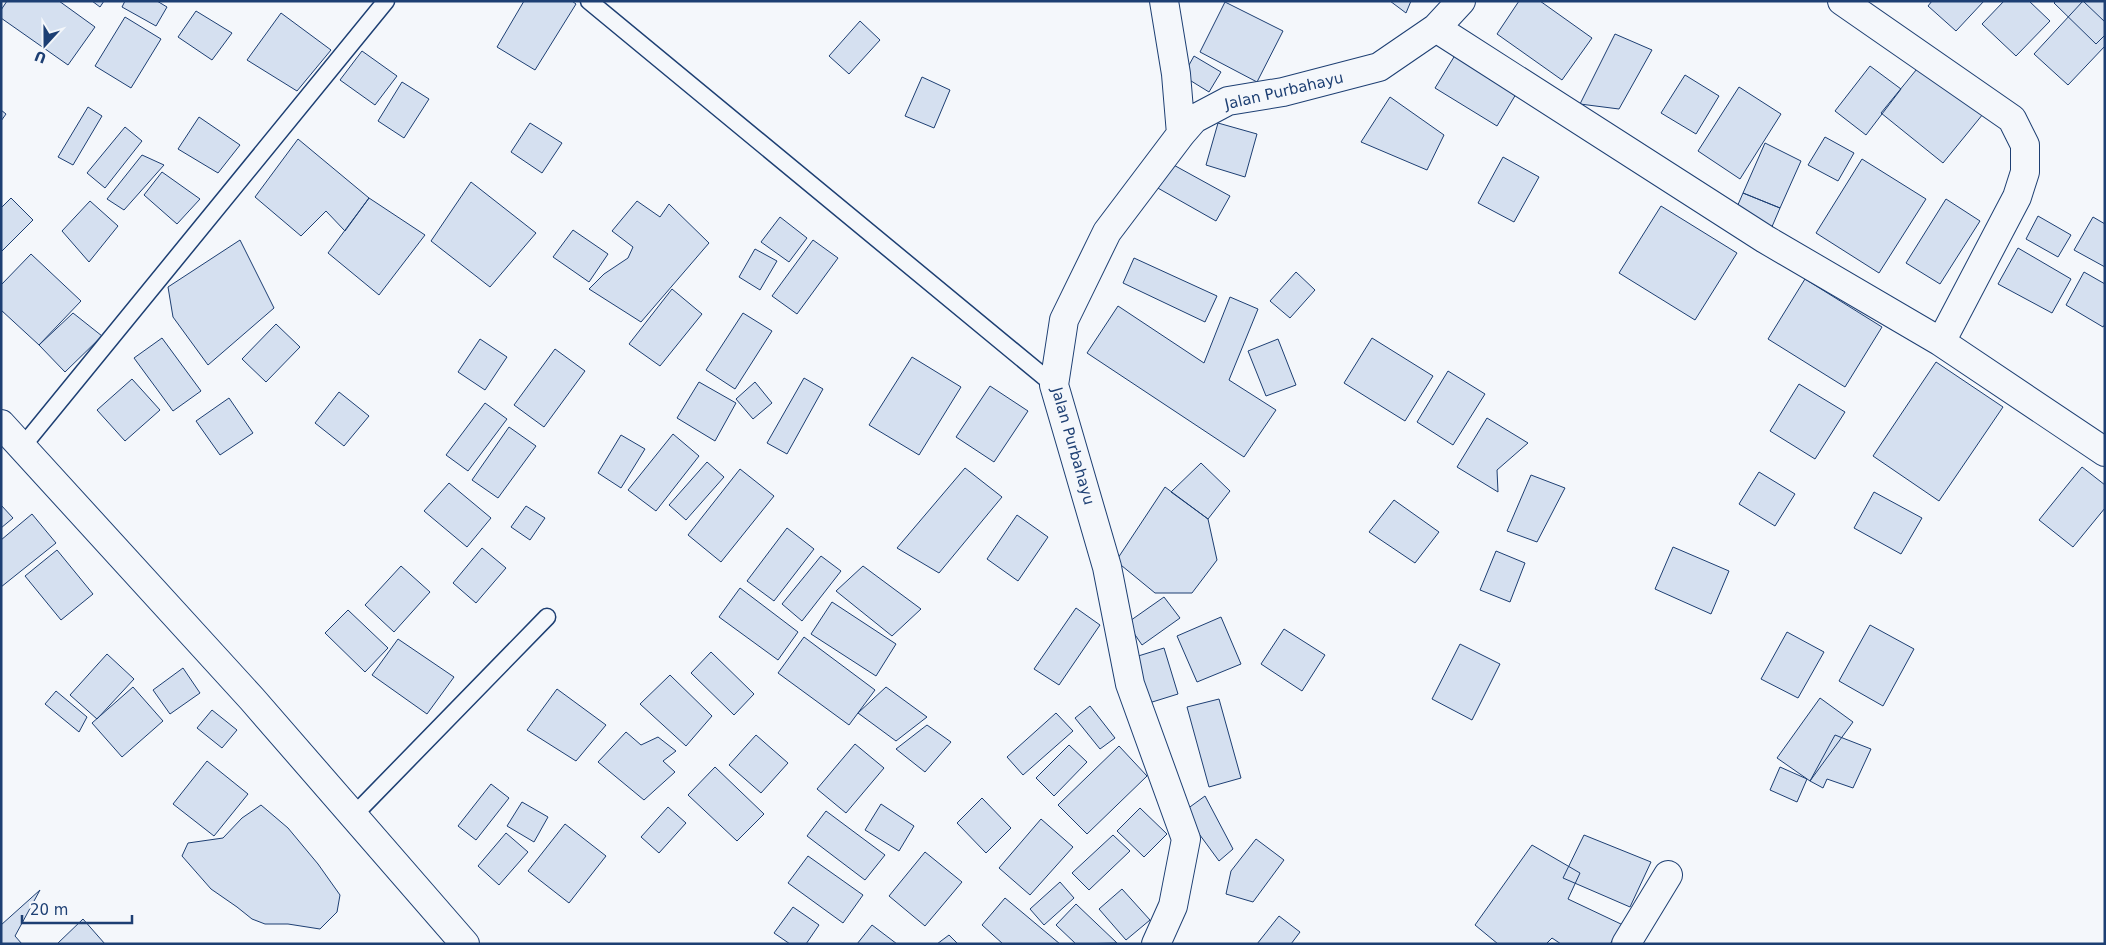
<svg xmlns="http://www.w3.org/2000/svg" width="2106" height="945" font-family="'DejaVu Sans',sans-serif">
  <rect width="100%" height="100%" fill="#f4f7fb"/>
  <path fill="#d5e0f0" stroke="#1d3f73" d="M7,1H59L95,27L68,65L1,18V10Z
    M92,1H104L100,7Z
    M125,1H157L167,7L156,26L122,7Z
    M524,1H572L576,4L535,70L497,47Z
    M1390,1H1411L1406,13Z
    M1519,1H1540L1592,38L1562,80L1497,34Z
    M1932,1H1984L1956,31L1928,6Z
    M2004,1H2029L2050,21L2016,56L1982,24Z
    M2056,1H2105V35L2096,44L2054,3Z
    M2083,1L2105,22V46L2068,85L2034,54Z
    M1225,2L1283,31L1257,82L1200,52Z
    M196,11L232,33L212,60L178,37Z
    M281,13L331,50L297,91L247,60Z
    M125,17L161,39L131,88L95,66Z
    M860,21L880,40L849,74L829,56Z
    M1615,34L1652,50L1619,109L1580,104Z
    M362,51L397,76L375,105L340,80Z
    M1457,52L1519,89L1497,126L1435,88Z
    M1194,56L1221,72L1209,92L1183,76Z
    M1921,64L1983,114L1943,163L1881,113Z
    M1870,66L1901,89L1866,135L1835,111Z
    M1685,75L1719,96L1696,134L1661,113Z
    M922,77L950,90L934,128L905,116Z
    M402,82L429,99L404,138L378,121Z
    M1739,87L1781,114L1740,179L1698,151Z
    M1390,97L1444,135L1427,170L1361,142Z
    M88,107L102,116L73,165L58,157Z
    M1,110L6,114L1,121Z
    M199,117L240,145L218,173L178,149Z
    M530,123L562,143L542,173L511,152Z
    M1218,123L1257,134L1245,177L1206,165Z
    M125,127L142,141L105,188L87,173Z
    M1825,137L1854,153L1838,181L1808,165Z
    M298,139L369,198L345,231L326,211L301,236L255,197Z
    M1765,143L1801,161L1780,208L1743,193Z
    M142,155L164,165L124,210L107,199Z
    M1503,157L1539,177L1514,222L1478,203Z
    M1862,159L1926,199L1879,273L1816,233Z
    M1170,163L1230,196L1216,221L1156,187Z
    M162,172L200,199L177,224L144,195Z
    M471,182L536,233L490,287L431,241Z
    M1743,193L1780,208L1771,229L1734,214Z
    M11,198L33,220L1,252V208Z
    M369,198L425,235L379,295L328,253Z
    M1946,199L1980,221L1940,284L1906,263Z
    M90,201L118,226L89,262L62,231Z
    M637,201L660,217L669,204L709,243L641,322L589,289L604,274L628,258L633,247L612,231Z
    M1661,206L1737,253L1695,320L1619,273Z
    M2038,216L2071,235L2058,257L2026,239Z
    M780,217L807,238L789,262L761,242Z
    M2093,217L2105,224V267L2074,250Z
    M573,230L608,254L589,282L553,257Z
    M240,240L274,308L208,365L173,317L168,287Z
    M813,240L838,258L797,314L772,296Z
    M2018,248L2071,279L2052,313L1998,284Z
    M755,249L777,261L760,290L739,277Z
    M31,254L81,301L39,345L1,310V285Z
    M1134,258L1217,296L1205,322L1123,283Z
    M1296,272L1315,290L1290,318L1270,301Z
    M2084,272L2105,284V324L2103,327L2066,305Z
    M1805,279L1882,327L1845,387L1768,339Z
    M672,289L702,314L660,366L629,344Z
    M1230,297L1258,309L1229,380L1276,410L1244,457L1087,353L1118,306L1204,363Z
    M73,313L102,336L65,372L39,345Z
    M743,313L772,331L735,389L706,370Z
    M276,324L300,347L266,382L242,359Z
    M162,338L201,391L173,411L134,358Z
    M1372,338L1433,376L1405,421L1344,383Z
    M480,339L507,357L485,390L458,372Z
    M1278,339L1296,385L1266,396L1248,351Z
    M555,349L585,371L544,427L514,405Z
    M912,357L961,387L919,455L869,425Z
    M1936,362L2003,407L1939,501L1873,456Z
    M1448,371L1485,394L1453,445L1417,422Z
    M804,378L823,389L787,454L767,443Z
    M132,379L160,410L125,441L97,410Z
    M699,382L736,403L715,441L677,418Z
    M755,382L772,403L753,419L736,399Z
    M1799,384L1845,412L1815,459L1770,431Z
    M990,386L1028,411L994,462L956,437Z
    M339,392L369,416L344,446L315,423Z
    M229,398L253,433L220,455L196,421Z
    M485,403L507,419L468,471L446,455Z
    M1487,418L1528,443L1497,470L1498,492L1457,467Z
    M509,427L536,446L498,498L472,480Z
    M673,434L699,456L656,511L628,490Z
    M621,435L645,449L621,488L598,473Z
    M707,462L724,477L686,520L669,505Z
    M1201,463L1230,491L1208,519L1171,492Z
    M2082,467L2105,485V508L2073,547L2039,520Z
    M965,468L1002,497L939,573L897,548Z
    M740,469L774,496L721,562L688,535Z
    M1759,472L1795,494L1775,526L1739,504Z
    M1531,475L1565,488L1537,542L1507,531Z
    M449,483L491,518L467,547L424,511Z
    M1165,487L1208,519L1217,560L1192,593H1155L1116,561Z
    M1874,492L1922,518L1901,554L1854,528Z
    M1394,500L1439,532L1415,563L1369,532Z
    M1,505L13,518L1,528Z
    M526,506L545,518L530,540L511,527Z
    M32,514L56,543L1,587V540Z
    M1017,515L1048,537L1018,581L987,559Z
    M787,528L814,549L774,601L747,581Z
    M1673,547L1729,571L1711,614L1655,589Z
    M482,548L506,568L476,603L453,583Z
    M57,550L93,594L61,620L25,576Z
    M1496,551L1525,563L1510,602L1480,590Z
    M821,556L841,571L802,621L782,604Z
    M401,566L430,592L394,632L365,605Z
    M863,566L921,609L892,636L836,591Z
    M740,588L798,632L778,660L719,617Z
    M1164,597L1180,618L1142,645L1127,623Z
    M832,602L896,644L876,676L811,634Z
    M1076,608L1100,625L1059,685L1034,669Z
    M348,610L388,648L365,672L325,633Z
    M1221,617L1241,664L1197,682L1177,636Z
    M1870,625L1914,649L1883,706L1839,681Z
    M1284,629L1325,655L1302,691L1261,664Z
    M1787,632L1824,652L1798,698L1761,679Z
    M804,637L875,690L849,725L778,673Z
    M398,639L454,677L427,714L372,675Z
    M1460,644L1500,664L1472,720L1432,699Z
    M1164,648L1178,694L1149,703L1135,657Z
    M711,652L754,694L734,715L691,673Z
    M107,654L134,679L97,719L70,695Z
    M183,668L200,693L170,714L153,690Z
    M670,675L712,716L686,746L640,704Z
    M133,687L163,721L122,757L92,723Z
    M886,687L927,717L896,741L858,713Z
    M557,689L606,725L576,761L527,730Z
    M56,691L87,717L79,732L45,704Z
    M1820,698L1853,722L1810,781L1777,758Z
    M1219,699L1241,778L1209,787L1187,707Z
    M1090,706L1115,738L1100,749L1075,718Z
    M212,710L237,730L222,748L197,728Z
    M1056,713L1073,731L1023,775L1007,757Z
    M927,725L951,742L925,772L896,749Z
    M626,732L641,745L658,737L676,751L663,761L675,772L644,800L598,762Z
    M756,735L788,763L761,793L729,765Z
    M1835,735L1871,749L1853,788L1827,779L1823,788L1810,781Z
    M855,744L884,768L846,813L817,789Z
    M1069,745L1087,762L1054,796L1036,778Z
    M1119,746L1147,776L1087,834L1058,805Z
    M207,761L248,794L214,836L173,804Z
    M715,767L764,814L737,841L688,795Z
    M1780,767L1807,779L1797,802L1770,790Z
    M491,784L509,798L476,840L458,826Z
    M1205,796L1233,849L1219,861L1183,812Z
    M982,798L1011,828L986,853L957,823Z
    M522,802L548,817L534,842L507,826Z
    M881,804L914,826L899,851L865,830Z
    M261,805L288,828L318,864L340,895L337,912L320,929L288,924H265L252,919L237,907L211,889L182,856L188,843L223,838L242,818Z
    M668,807L686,823L659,853L641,837Z
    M1140,808L1167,834L1144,857L1117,831Z
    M826,811L885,855L865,880L807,836Z
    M1041,819L1073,847L1030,895L999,868Z
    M565,824L606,856L569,903L528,871Z
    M506,833L528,852L499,885L478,866Z
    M1113,835L1130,851L1089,890L1072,873Z
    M1584,835L1651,862L1630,907L1563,878Z
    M1256,839L1284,860L1253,902L1226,894L1231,871Z
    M1532,845L1580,873L1568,899L1623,925L1610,944H1561L1552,938L1546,944H1498L1475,925Z
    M925,852L962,882L925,926L889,896Z
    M808,856L863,895L843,923L788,883Z
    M1060,882L1074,898L1044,925L1030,909Z
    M1122,889L1150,920L1126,940L1099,909Z
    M40,890L15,936L22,944H1V925Z
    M1005,898L1060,944H1003L982,925Z
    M1076,904L1117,943L1076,944L1056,925Z
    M793,907L819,925L806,944H790L774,933Z
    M1279,916L1300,932L1291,944H1257Z
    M83,919L105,944H57Z
    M872,925L897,944H857Z
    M949,935L958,944H937Z"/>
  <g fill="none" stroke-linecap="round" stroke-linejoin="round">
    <g stroke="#1d3f73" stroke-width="19">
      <path id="lane" d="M589,1L1054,385
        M22,447L386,1
        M353,816L547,617"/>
    </g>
    <g stroke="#1d3f73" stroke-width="30">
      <path id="street" d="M1164,1L1176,74L1181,134
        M1842,1L2012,119L2025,145V172L2017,197L1941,342
        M1436,28L1765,239L1941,342L2105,452
        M1,424L252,699L465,944
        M1156,944L1173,906L1186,839L1130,684L1107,567L1054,385L1064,320L1107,232L1181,134L1194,119L1228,101L1283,92L1379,67L1436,28L1461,1
        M1626,944L1668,875"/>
    </g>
    <use href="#lane" stroke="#f4f7fb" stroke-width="16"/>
    <use href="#street" stroke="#f4f7fb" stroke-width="28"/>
  </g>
  <g text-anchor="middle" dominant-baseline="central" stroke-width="4" stroke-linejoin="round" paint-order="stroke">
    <g font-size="15" fill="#1d3f73" stroke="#f4f7fb">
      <text transform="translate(1284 91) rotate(-13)">Jalan Purbahayu</text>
      <text transform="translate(1073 446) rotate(74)">Jalan Purbahayu</text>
    </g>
  </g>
  <rect width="2106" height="945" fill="none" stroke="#1d3f73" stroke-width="5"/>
  <g transform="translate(45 45) rotate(201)" stroke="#f4f7fb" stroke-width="4" paint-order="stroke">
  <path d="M0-4L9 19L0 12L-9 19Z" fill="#1d3f73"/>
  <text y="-8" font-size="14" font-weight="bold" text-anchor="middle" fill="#1d3f73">U</text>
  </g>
  <path d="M22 915v8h110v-8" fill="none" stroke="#1d3f73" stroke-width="2.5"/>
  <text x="30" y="915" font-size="15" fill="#1d3f73" stroke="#f4f7fb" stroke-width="4" paint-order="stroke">20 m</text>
</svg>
